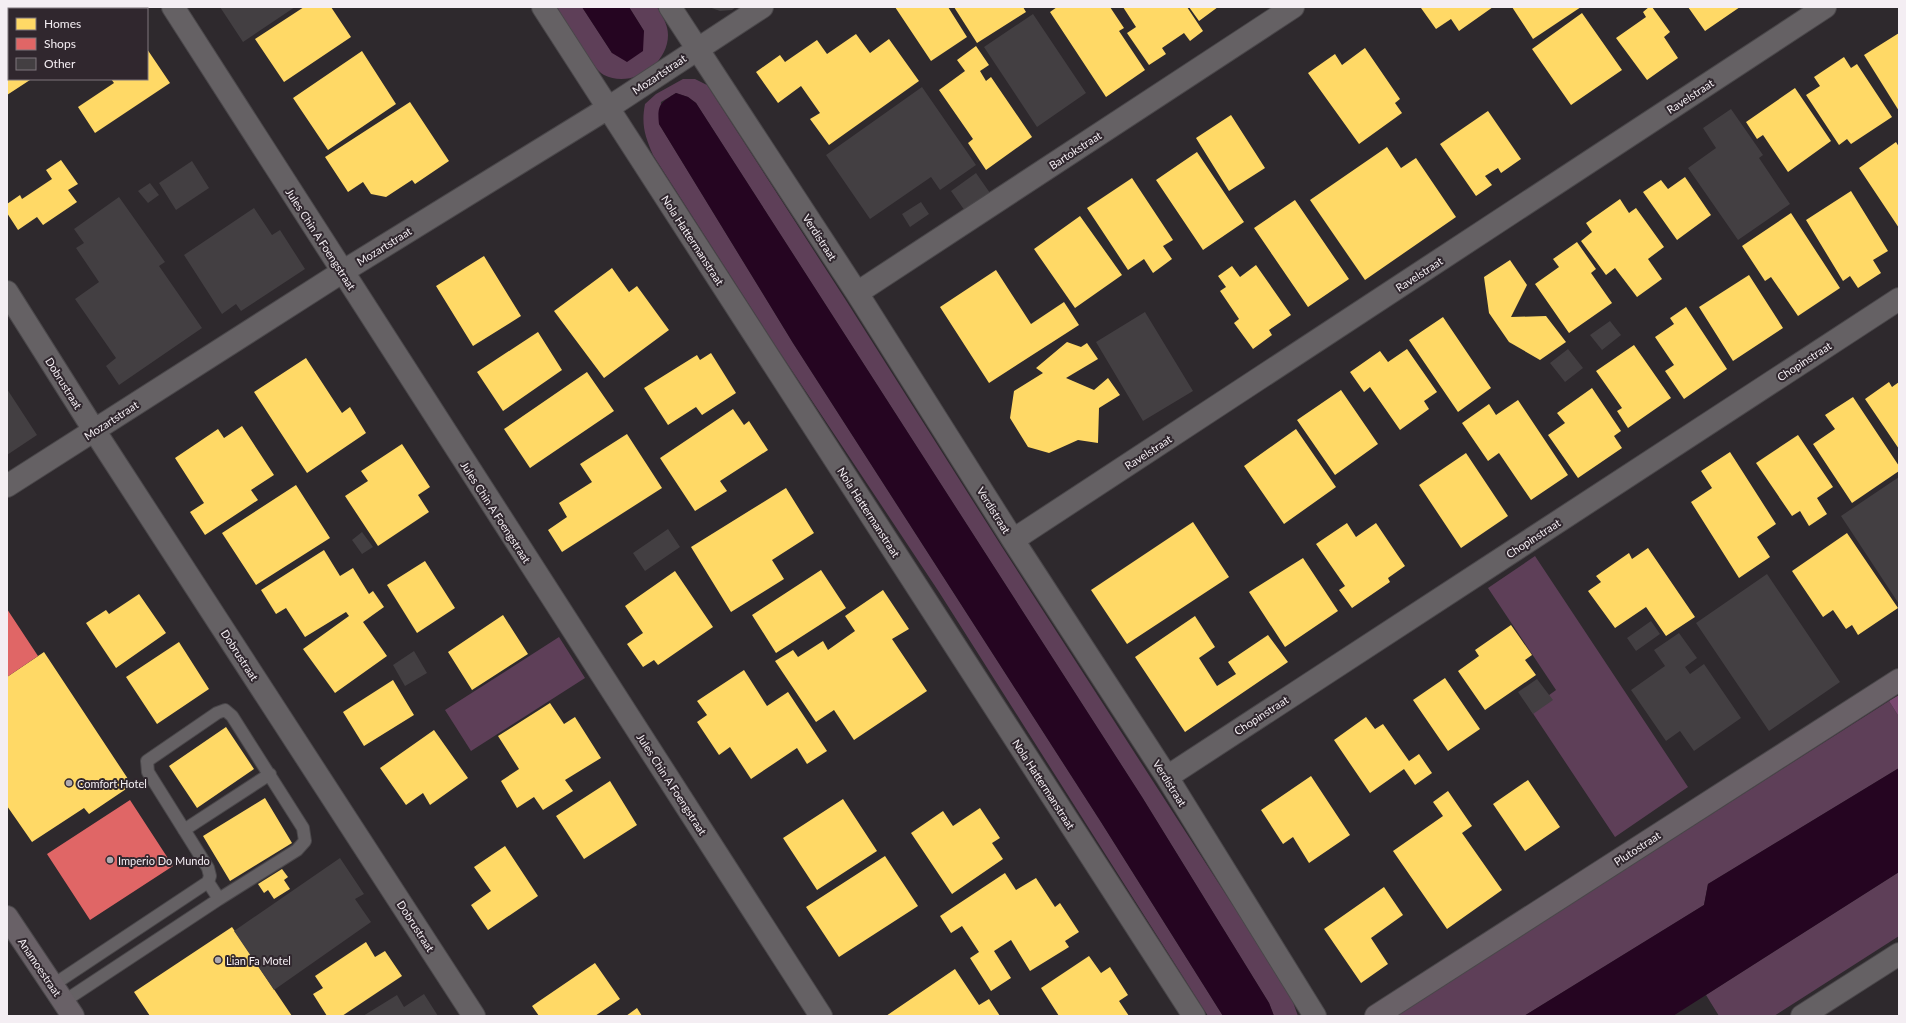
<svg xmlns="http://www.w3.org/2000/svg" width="1906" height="1023" font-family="Lato,sans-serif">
  <rect width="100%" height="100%" fill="#2e292d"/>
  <path fill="#5e3f58" d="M557,7H582L612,53L644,31L629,7H657C662,16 668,24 668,35C668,65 631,89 604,75C591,68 566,22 557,7Z
    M683,79H695L707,85L847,302L1002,547L1290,994L1298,1016H1274L1269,1003L1142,797L696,103L688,97L676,93L661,102L659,124L793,343L1101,822L1223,1016H1208L939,592L775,345L653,155C645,136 641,125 645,104L656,94Z
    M1535,556L1688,787L1615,837L1530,709L1556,690L1488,588Z
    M559,637L585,678L471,751L445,710Z
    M1889,701L1899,717V768L1708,884L1704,905L1524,1016H1395Z
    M1899,872V936L1774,1016H1719L1706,995Z"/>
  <path fill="#794970" d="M1899,695V717L1889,701Z"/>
  <path fill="#250521" d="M582,7H629L644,31L643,51L627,62L612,53Z
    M676,93L688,97L696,103L1142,797L1269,1003L1274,1016H1223L1101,822L793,343L659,124C657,105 660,103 676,93Z
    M1899,768V872L1673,1016H1524L1704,905L1708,884Z"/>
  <path fill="#ffd966" d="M76,7H127L129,9H73Z
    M304,7H331L351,37L284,82L255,39Z
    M895,7H948L967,37L931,61Z
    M954,7H1023L1026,12L977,43Z
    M1057,7H1110L1124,28L1119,31L1145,70L1106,97L1050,12Z
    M1123,7H1187L1203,31L1190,41L1184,33L1162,48L1166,54L1149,65L1127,33L1136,27Z
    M1189,7H1218L1199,21Z
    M1422,7H1493L1459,31L1451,19L1436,29L1421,8Z
    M1512,7H1581L1533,39Z
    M1649,7H1652L1670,32L1664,37L1678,58L1647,80L1616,38L1646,17L1643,12Z
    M1688,7H1740L1705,31Z
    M7,11L9,14V23L7,24Z
    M1582,13L1622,70L1571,105L1532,49Z
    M1899,33V111L1864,55Z
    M856,34L870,53L889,39L919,81L829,145L810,119L820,113L801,86L778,103L756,72L780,55L785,62L817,40L827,54Z
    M976,46L989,65L980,71L986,81L991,77L1032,137L986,170L968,143L973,139L939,90L965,71L957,60Z
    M7,47L9,48V79L30,80L7,95Z
    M1365,48L1400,99L1395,103L1402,113L1359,144L1308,73L1335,54L1342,65Z
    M147,49L170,83L95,133L78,107L114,83L111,79H147Z
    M362,51L396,104L328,150L293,98Z
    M1844,57L1851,68L1857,64L1892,117L1851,144L1847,139L1839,145L1806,95L1820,86L1814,77Z
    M1795,88L1831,141L1788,172L1763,135L1757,139L1746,122Z
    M410,102L449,161L415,184L412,180L386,197L371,194L363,182L348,192L325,157Z
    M1488,111L1521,159L1501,173L1498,168L1485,176L1492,185L1476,196L1440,144Z
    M1231,115L1265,168L1229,191L1196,138Z
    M1896,142L1899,147V228L1859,168Z
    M1387,147L1401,168L1416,158L1456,217L1365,280L1310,200Z
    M1197,152L1244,222L1203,250L1156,180Z
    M61,160L78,184L68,190L77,202L43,225L37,217L18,230L7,213V204L20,195L22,199L52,179L46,170Z
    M1685,177L1711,215L1677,240L1643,192L1661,180L1668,189Z
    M1132,178L1173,240L1163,246L1172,259L1153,273L1144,259L1128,270L1087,208Z
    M1851,191L1888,251L1873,260L1881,273L1858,288L1850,276L1843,281L1806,220Z
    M1620,199L1629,213L1636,208L1664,247L1648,259L1662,279L1637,297L1615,268L1606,275L1581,241L1592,232L1586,223Z
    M1295,200L1349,279L1308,307L1254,228Z
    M1791,213L1840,288L1798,316L1771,277L1765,281L1742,246Z
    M1080,216L1122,275L1075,308L1034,249Z
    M1577,242L1596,269L1591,273L1612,303L1569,333L1535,284L1559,267L1553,259Z
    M484,256L521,316L473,346L436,286Z
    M1510,260L1527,285L1511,317L1546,316L1566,342L1540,360L1509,342L1489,313L1484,277Z
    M1256,265L1291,315L1269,330L1272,335L1253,349L1234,323L1239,319L1220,291L1226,287L1218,276L1232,266L1240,277Z
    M612,268L629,292L637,286L669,330L604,378L554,311Z
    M996,270L1031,324L1064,302L1079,325L989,383L940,307Z
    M1749,275L1783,328L1733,361L1699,307Z
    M1686,307L1727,369L1684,399L1665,371L1674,365L1655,337L1674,324L1670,318Z
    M1443,317L1491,388L1458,412L1409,340Z
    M538,332L562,370L503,411L477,372Z
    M1067,342L1081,347L1087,343L1098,359L1066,378L1094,390L1108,378L1120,395L1099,408L1098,443L1078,440L1049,453L1028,447L1010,418L1014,391L1043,373L1036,368Z
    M1634,345L1671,398L1628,428L1617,411L1622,408L1596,371Z
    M1407,349L1437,392L1424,401L1429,409L1400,430L1370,387L1364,392L1350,372L1380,351L1388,362Z
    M711,353L736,393L702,415L696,407L668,425L644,388L697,355L700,360Z
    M306,358L342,413L350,407L366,433L307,473L254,392Z
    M587,372L614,411L530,468L504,429Z
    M1889,382L1892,387L1899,382V449L1865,399Z
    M1592,388L1621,431L1614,436L1622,448L1578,478L1548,435L1565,423L1557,413Z
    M1341,390L1378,444L1335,475L1297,420Z
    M1853,397L1899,466V471L1852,503L1813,444L1835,429L1825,415Z
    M1518,400L1568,475L1531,500L1499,453L1488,461L1462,423L1489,404L1496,415Z
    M733,409L744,425L749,421L768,450L720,481L727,491L695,511L660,458Z
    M242,426L274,475L251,490L258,500L205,535L190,512L204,503L175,458L218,429L224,438Z
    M1296,429L1336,487L1284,524L1244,466Z
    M627,434L662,488L562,552L548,530L567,517L559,503L592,482L580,464Z
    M1798,435L1833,487L1817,498L1827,514L1809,526L1800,511L1792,516L1756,463Z
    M402,444L430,487L418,495L429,512L378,546L345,496L368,481L361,471Z
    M1730,452L1776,524L1757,537L1770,557L1739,578L1691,502L1712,488L1701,471Z
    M1466,453L1508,516L1461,548L1419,485Z
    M296,485L330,538L256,585L222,533Z
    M786,488L814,533L772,560L784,579L731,612L691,547Z
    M1193,522L1229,577L1127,644L1091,590Z
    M1347,523L1356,537L1376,523L1405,566L1388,578L1390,582L1352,608L1339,590L1345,586L1316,544Z
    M1847,533L1898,608L1858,635L1852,625L1846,629L1833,610L1823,617L1792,571Z
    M1648,548L1695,617L1666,636L1646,607L1615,628L1588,591L1601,582L1596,576L1629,553L1632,559Z
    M324,550L340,576L353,568L369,594L373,591L384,607L363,622L387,656L335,693L303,649L349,616L346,612L305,637L286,608L276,614L261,590Z
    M1303,558L1338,611L1285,647L1249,592Z
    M425,561L455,608L417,633L387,585Z
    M821,570L846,608L776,653L752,615Z
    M675,571L713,627L658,665L654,660L643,667L627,644L643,633L625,606Z
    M883,590L909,629L892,639L927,691L854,740L834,710L816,722L775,661L793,650L798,657L823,641L828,650L855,631L845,616Z
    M139,594L166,633L116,668L86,623L106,610L109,614Z
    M503,615L528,654L472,690L448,652Z
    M1195,616L1215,647L1199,658L1217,686L1236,674L1228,662L1268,635L1288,662L1185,732L1135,657Z
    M1511,625L1532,655L1525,660L1536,675L1485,710L1458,671L1479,656L1475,650Z
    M179,642L209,689L157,724L126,677Z
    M44,652L132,785L89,814L84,808L32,842L7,806V677Z
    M744,670L767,706L788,692L827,751L807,764L797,748L751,779L730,747L719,755L697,722L707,715L697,701Z
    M1445,678L1480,729L1448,751L1413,700Z
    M393,680L414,715L364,746L343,712Z
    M550,703L564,724L575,717L601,758L565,780L573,791L543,810L534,797L517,808L501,781L519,769L498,736Z
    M1366,717L1375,729L1383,724L1409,761L1419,754L1432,773L1415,785L1404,769L1370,793L1334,740Z
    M226,727L254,769L197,808L169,766Z
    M434,730L468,778L430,805L423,793L406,805L380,768Z
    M1311,776L1350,835L1309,863L1293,837L1283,844L1261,810Z
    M1528,780L1560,827L1525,851L1493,804Z
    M610,781L637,825L584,859L556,816Z
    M1448,791L1472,826L1462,833L1502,890L1447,929L1393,851L1443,816L1433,802Z
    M265,798L292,843L230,881L203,836Z
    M843,799L877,851L817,890L783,838Z
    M980,808L1000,838L992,843L1003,859L952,894L911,833L943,811L953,826Z
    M505,846L538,896L488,930L471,905L491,891L474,867Z
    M885,856L918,906L839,957L806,907Z
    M282,869L288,877L284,880L290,889L274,899L268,890L264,893L258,884Z
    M1005,873L1016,890L1036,878L1055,907L1060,903L1079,932L1065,941L1069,947L1030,971L1011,940L994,951L1011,978L991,991L970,958L979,952L962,926L951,933L940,916Z
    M1384,887L1403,915L1371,938L1388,964L1361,983L1324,929Z
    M232,927L292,1016H150L134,992Z
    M366,942L375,957L385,951L402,976L342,1016H327L313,994L323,988L315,976Z
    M1089,956L1101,973L1110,967L1128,995L1119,1001L1129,1016H1059L1041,988Z
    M595,963L620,999L595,1016H539L532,1006Z
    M955,969L979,1005L989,999L1000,1016H886Z
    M637,1008L642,1016H626Z"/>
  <path fill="#e06666" d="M7,609L38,656L7,677Z
    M130,800L173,866L90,920L47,854Z"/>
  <path fill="#433f42" d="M220,7H295L243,42Z
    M709,7H736L732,10L720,11Z
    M1033,14L1086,93L1037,127L984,47Z
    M922,87L976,165L940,190L931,177L870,219L826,155Z
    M1731,109L1763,155L1759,158L1790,204L1738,240L1688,168L1716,148L1703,128Z
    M192,161L209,188L176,210L159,183Z
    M976,173L990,193L965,211L951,191Z
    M150,183L159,195L148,203L138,191Z
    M119,197L165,262L159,266L202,328L119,385L106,366L116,358L75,299L99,282L76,248L84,243L74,229Z
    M921,202L929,214L910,227L902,214Z
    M254,208L272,235L280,230L305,269L241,311L236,304L222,314L184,255Z
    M1145,312L1193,391L1143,421L1096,342Z
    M1610,321L1621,335L1602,350L1590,335Z
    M1568,349L1583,368L1565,382L1550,363Z
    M7,389L37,435L7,455Z
    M1899,477V604L1841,516Z
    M668,529L680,547L645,571L633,553Z
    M362,532L373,547L362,554L352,540Z
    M1767,574L1840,682L1769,731L1696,623Z
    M1651,621L1660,634L1636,651L1627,638Z
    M1679,633L1697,658L1685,667L1690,674L1704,664L1741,718L1694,751L1680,731L1666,741L1631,690L1665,666L1654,650Z
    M414,651L427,673L405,686L393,665Z
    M1537,679L1553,700L1533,714L1518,692Z
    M340,858L364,894L355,899L371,922L274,990L234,931Z
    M424,994L438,1016H363L397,995L404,1007Z"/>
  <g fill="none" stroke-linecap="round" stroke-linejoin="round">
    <g stroke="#4a474a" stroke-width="14">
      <path id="lane" d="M184,830L270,774
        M53,985L208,882
        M63,1002L219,899L297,850L305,841L303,828L232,716L225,710L217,713L147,761L148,772L208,868L210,876L208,882L219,899"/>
    </g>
    <g stroke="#4a474a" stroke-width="24">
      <path id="street" d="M173,7L821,1016
        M543,7L1194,1016
        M670,7L857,293L1013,540L1167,777L1315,1016
        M7,292L94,430L474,1016
        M857,293L1293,7
        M7,486L342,272L608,108L762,7
        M1013,540L1825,7
        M1167,777L1899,299
        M1802,1016L1899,954"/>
    </g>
    <g stroke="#4a474a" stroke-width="24">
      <path id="secondary" d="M7,917L73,1016
        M1376,1016L1899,680"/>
    </g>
    <use href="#lane" stroke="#656164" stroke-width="12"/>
    <use href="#street" stroke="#656164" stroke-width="22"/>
    <use href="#secondary" stroke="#696167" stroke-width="22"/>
  </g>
  <g fill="#afa9ae" stroke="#30272e" stroke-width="1.5">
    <circle cx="69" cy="783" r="4"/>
    <circle cx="110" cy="860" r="4"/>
    <circle cx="218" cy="960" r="4"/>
  </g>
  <g text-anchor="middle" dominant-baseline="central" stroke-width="4" stroke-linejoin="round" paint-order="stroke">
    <g font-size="11" fill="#f4eef3" stroke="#30272e">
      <text transform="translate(659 74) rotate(-34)">Mozartstraat</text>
      <text transform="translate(1690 96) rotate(-33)">Ravelstraat</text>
      <text transform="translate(1075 150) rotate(-33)">Bartokstraat</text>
      <text transform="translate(820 237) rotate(57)">Verdistraat</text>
      <text transform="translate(321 239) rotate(57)">Jules Chin A Foengstraat</text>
      <text transform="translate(693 240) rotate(57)">Nola Hattermanstraat</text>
      <text transform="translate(384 246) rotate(-32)">Mozartstraat</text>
      <text transform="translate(1419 274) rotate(-33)">Ravelstraat</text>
      <text transform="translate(1804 361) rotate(-33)">Chopinstraat</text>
      <text transform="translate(64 383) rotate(58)">Dobrustraat</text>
      <text transform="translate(111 420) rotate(-33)">Mozartstraat</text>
      <text transform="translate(1148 452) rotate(-33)">Ravelstraat</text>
      <text transform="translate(994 510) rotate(58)">Verdistraat</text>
      <text transform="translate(496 512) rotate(57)">Jules Chin A Foengstraat</text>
      <text transform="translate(869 512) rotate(57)">Nola Hattermanstraat</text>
      <text transform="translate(1533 538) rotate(-33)">Chopinstraat</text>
      <text transform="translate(240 655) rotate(57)">Dobrustraat</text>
      <text transform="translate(1261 715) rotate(-33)">Chopinstraat</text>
      <text transform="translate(1170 783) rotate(58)">Verdistraat</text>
      <text transform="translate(672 784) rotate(57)">Jules Chin A Foengstraat</text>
      <text transform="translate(1044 784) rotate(57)">Nola Hattermanstraat</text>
      <text transform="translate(1637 848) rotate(-33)">Plutostraat</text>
      <text transform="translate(416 926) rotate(57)">Dobrustraat</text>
      <text transform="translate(40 967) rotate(56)">Anamoestraat</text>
    </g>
    <g font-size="11" fill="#f4eef3" stroke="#30272e" text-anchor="start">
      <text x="77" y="783">Comfort Hotel</text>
      <text x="118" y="860">Imperio Do Mundo</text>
      <text x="226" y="960">Lian Fa Motel</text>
    </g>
  </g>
  <rect width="1906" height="1023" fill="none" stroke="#f4eef3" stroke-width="16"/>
  <rect x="8" y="8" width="140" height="72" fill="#30272e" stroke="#7e777d"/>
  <rect x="16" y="18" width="20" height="12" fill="#ffd966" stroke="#7e777d"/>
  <text x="44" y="28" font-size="12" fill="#f4eef3">Homes</text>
  <rect x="16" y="38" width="20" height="12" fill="#e06666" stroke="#7e777d"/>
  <text x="44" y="48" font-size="12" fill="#f4eef3">Shops</text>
  <rect x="16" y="58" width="20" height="12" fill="#433f42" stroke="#7e777d"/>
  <text x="44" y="68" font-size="12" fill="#f4eef3">Other</text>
</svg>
